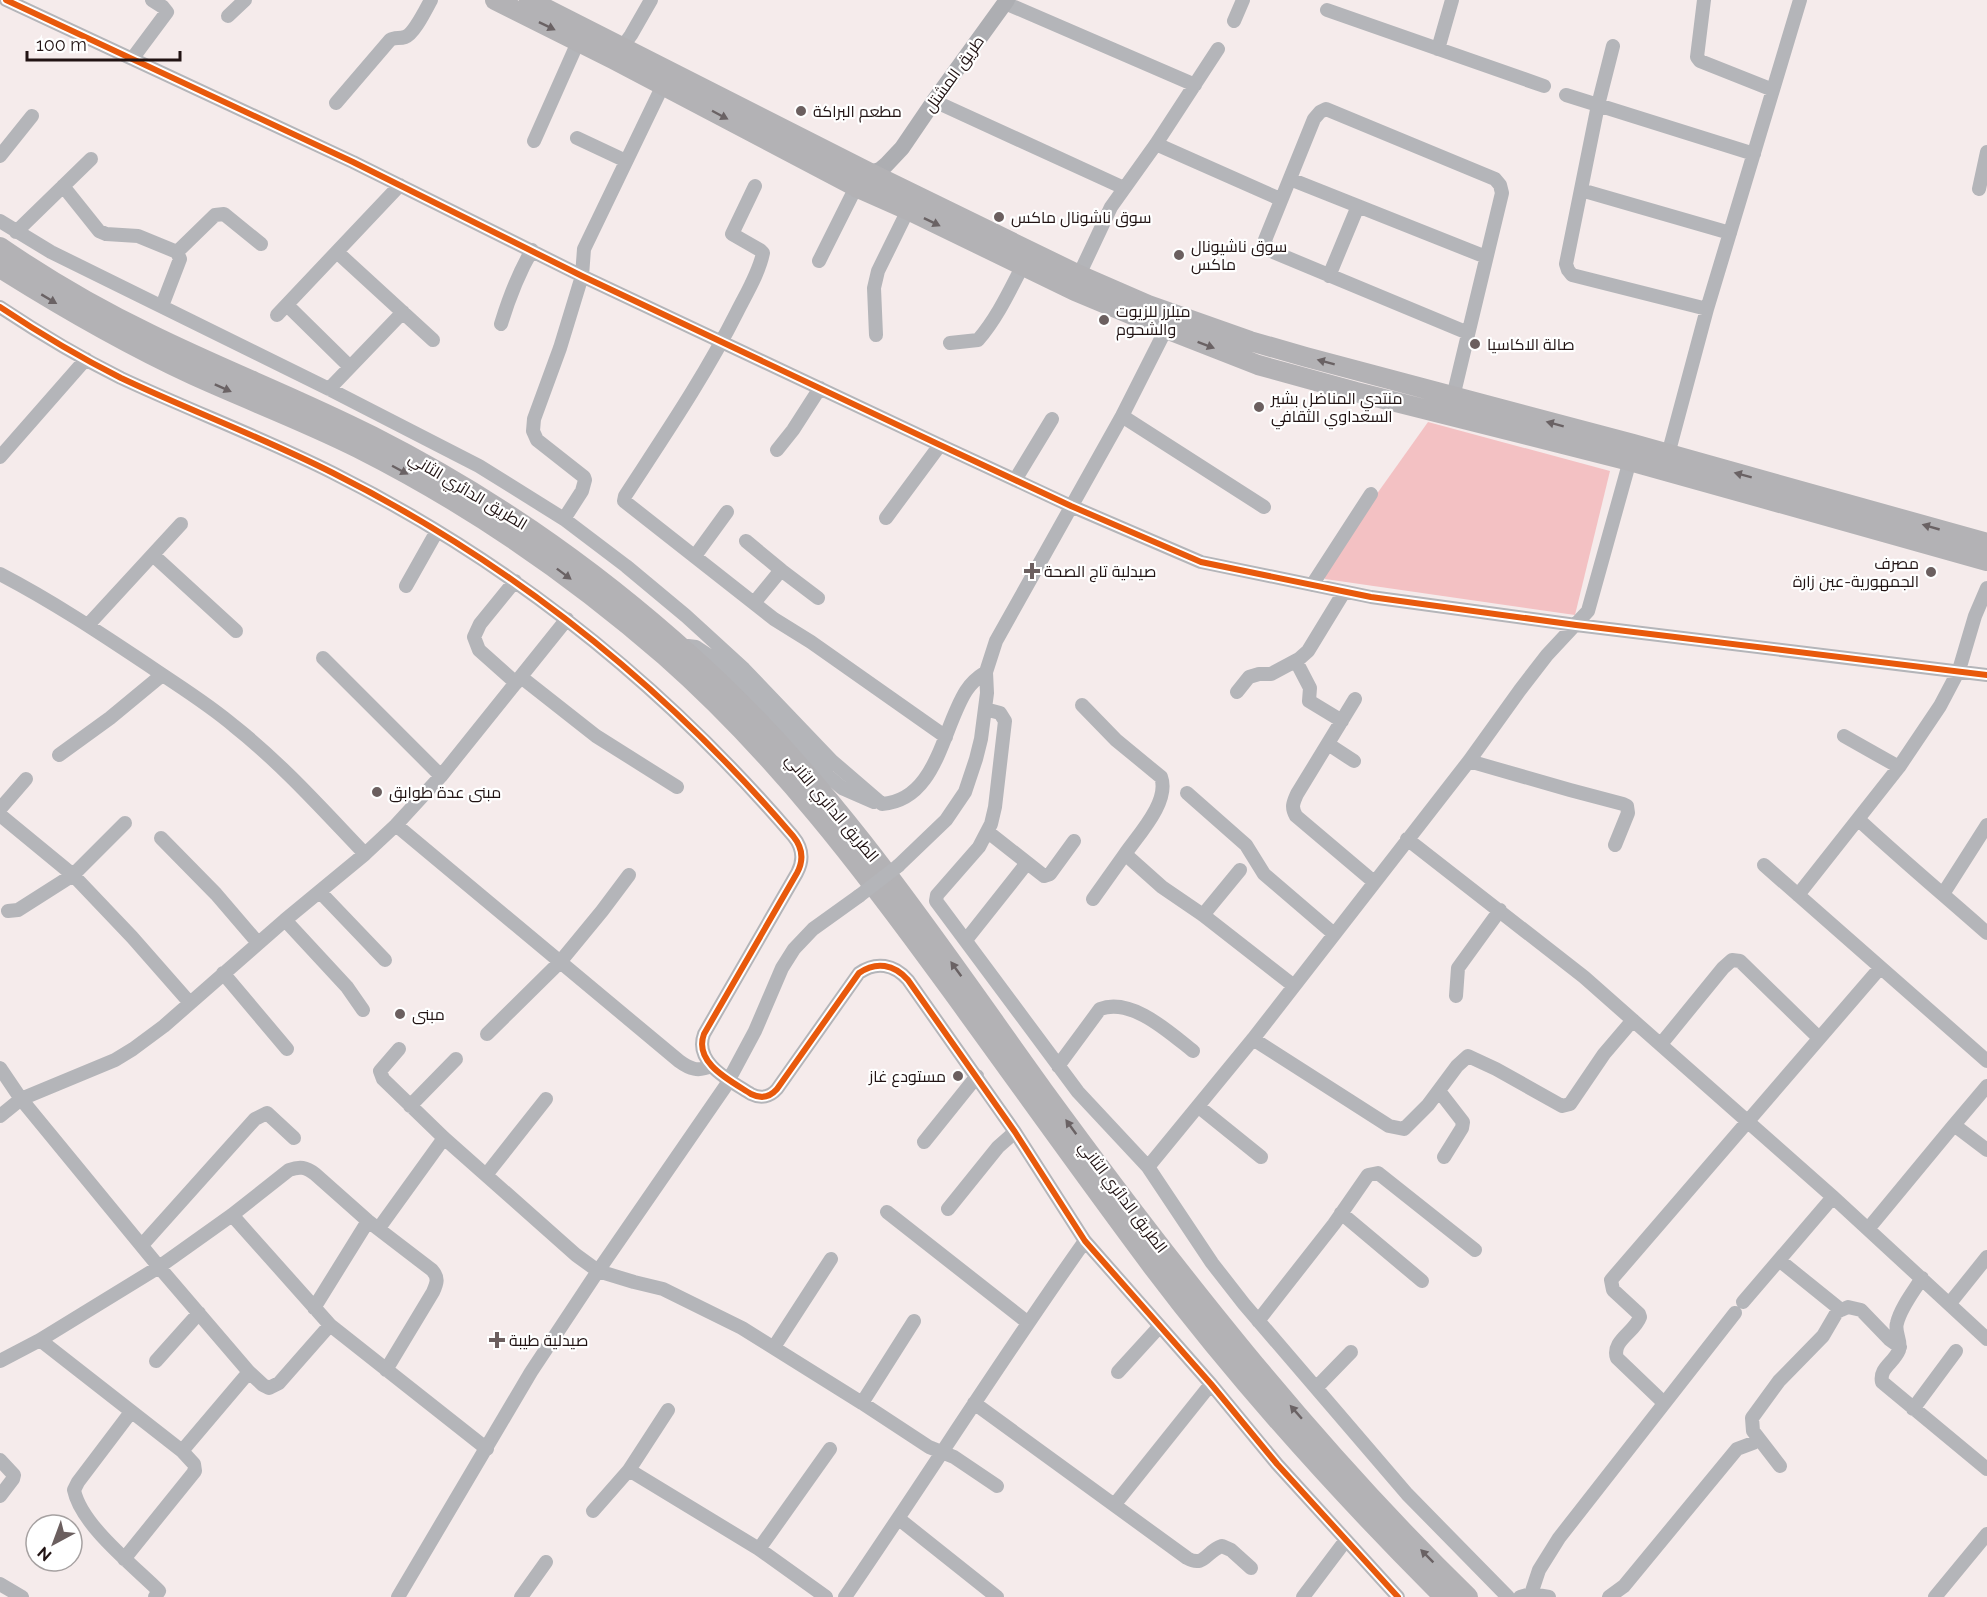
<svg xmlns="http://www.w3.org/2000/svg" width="1987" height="1597" font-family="Raleway,Cairo,sans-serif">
  <rect width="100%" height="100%" fill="#f5ebeb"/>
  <path fill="#f3c1c3" d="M1428,422L1610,471L1575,615L1325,579L1322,571Z"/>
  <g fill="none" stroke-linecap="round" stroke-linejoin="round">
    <path stroke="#b4b5b9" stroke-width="14" d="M6,0L353,162L582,276L940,445L1071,506L1201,562L1371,597L1576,625L1987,675
      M1704,0L1697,57L1700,61L1773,90
      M1005,3L1195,85
      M1327,10L1544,86
      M228,16L245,0
      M1234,21L1243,0
      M1613,46L1598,105L1566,264L1568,270L1572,275L1707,309
      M1438,49L1452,0
      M618,53L631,35L651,0
      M132,59L167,12L163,7L152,0
      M1566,95L1754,154
      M934,101L1124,188
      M336,103L390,40C395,37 399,39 405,37C414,34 426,9 431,0
      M577,138L626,161
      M534,141L578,42
      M1156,144L1280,199
      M0,156L32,116
      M1290,179L1486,257
      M63,186L99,231L106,234L138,236L177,252L180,259L162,306
      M755,186L732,234L760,250L763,253C759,273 746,294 737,312C705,376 664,436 625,496L624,501L774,619L811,642L946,737
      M1979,189L1987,152
      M1581,190L1730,233
      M0,221L51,252L329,389L479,466L564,519L626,566L686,616L744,669L832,761L882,804C937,800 942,729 966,691C971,683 978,677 986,672
      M16,232L91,159
      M177,252L215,215L224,214L261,244
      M337,252L433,340
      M819,261L856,187
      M1079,275L1111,207L1156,144L1218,49
      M1329,276L1358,206
      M287,305L349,366
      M0,307C39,333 79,357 121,378C191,411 264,438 333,473C510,562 664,685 793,836C803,848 804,860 797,873L704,1034C693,1063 731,1081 751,1094C761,1099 770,1097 777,1089L859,973C876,961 894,964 908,980L1015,1132L1085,1241L1211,1384L1277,1464L1398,1597
      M277,315L400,185
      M501,324C509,298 518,274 532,250
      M876,335L874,288L878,271L908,210
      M950,343L978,340C997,318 1009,292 1023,265
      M329,389L403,312
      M1453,397L1502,193L1500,185L1495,179L1326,109L1320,112L1314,119L1265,240L1267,246L1271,251L1468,333
      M1122,416L1264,507
      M777,450L793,430L820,388
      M0,457L86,359
      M1666,462L1707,309L1800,0
      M1015,480L1052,419
      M886,518L940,445
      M564,519L582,491L585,480L584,477L537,440L533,431L534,419L560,348L582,276L584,249L663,85
      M746,541L781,570L754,603
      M153,555L236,631
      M695,556L727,512
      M781,570L818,598
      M0,574C52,601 100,633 148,665C177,685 207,703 234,726C282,764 323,810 365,854
      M515,581L480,624L474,637L479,650L516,683
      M1312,585L1371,494
      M406,586L437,531
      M88,625L181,524
      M682,648L688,646L696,647L717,661L768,710L828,776L842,788L874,802
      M323,658L441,776
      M1296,661L1310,688L1309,701L1342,721
      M521,677L596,736L677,787
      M1237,692L1249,677L1259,674H1271L1299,659L1308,651L1344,592
      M1355,699L1297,794C1293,803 1291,807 1296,816L1374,882
      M1082,705L1116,740L1161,777C1170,801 1139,834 1125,854
      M985,709L1000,713L1005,721L995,807L991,824L979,847L937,895L936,901L1078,1092L1148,1167L1212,1263L1244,1304L1407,1494L1508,1597
      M1844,736L1899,767
      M1328,744L1354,761
      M59,755L110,718L162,675
      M1469,761L1570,790L1623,804L1627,806L1628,813L1615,845
      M1187,793L1246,845L1264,874L1334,934
      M0,809L26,779
      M0,815L73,875L132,937L190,1003
      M1859,820C1901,859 1944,895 1987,933
      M396,825L679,1061C690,1069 698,1072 711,1066
      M988,832L1044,876L1050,874L1074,841
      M161,838L216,894L258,943
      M1407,839L1584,977L1833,1197L1987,1339
      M1764,865L1987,1061
      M898,866L946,820L965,792L976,759L981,739L987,693L986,672L996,641L1122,416L1166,329
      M320,892L385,960
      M1943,894L1987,825
      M1798,895L1899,767L1940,706L1959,670L1975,616L1987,588
      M1093,899L1125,854L1162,887L1203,915L1294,986
      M8,911L18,910L73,875L125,823
      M1203,915L1240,870
      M285,920L347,987L363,1010
      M966,940L1027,863
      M223,973L287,1049
      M1456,996L1458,968L1500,910
      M487,1034L560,962L602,911L629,875
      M1253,1039L1389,1126L1404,1129L1428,1105L1457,1066L1468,1056L1496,1069L1562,1106L1570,1104L1604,1054L1633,1020
      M1661,1044L1723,968L1732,960L1740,961L1819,1038
      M399,1049L380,1071L383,1079L444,1138L576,1255L598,1271L634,1282L663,1289L742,1328L862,1403L929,1447L954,1457L997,1486
      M1058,1066L1100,1009C1132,997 1170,1033 1193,1051
      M0,1068L21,1099L159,1267L249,1372L263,1385L269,1388L279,1383L330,1325
      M1439,1091L1463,1122L1462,1128L1444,1157
      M410,1106L456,1059
      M1199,1107L1261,1157
      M0,1116L21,1099L115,1060L133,1049L164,1026L285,920L365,854L396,825L441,776L567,619
      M1954,1125L1987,1086
      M924,1142L977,1076
      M1148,1167L1253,1039L1469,761L1520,690L1547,655L1588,611L1632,453
      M486,1175L546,1099
      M948,1209L998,1147L1015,1132
      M887,1212L1027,1322
      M1341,1213L1422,1281
      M232,1215L330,1325L487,1449
      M379,1228L444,1138
      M1868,1229L1954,1125L1987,1150
      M142,1245L255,1119L267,1113L294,1138
      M1779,1260L1841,1310
      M1922,1278C1914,1291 1901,1307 1897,1323C1894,1332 1902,1341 1899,1350C1894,1363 1879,1368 1882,1382L1987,1469
      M1743,1302L1833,1197
      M1950,1303L1987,1257
      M314,1308L368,1221
      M1258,1321L1334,1224L1368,1175L1378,1173L1475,1250
      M40,1340L182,1451L249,1372
      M774,1347L831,1259
      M0,1361L40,1340L159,1267L232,1215L289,1170C300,1166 306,1167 315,1174L368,1221L432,1270C439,1278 437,1283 433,1292L386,1370
      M156,1361L199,1313
      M1118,1372L1160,1326
      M1316,1388L1351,1352
      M862,1403L914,1321
      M974,1403L1187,1558C1205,1568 1206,1551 1222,1546L1231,1550L1251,1568
      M1664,1403L1617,1358C1611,1341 1635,1332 1640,1317L1639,1314L1613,1290L1611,1280L1880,968
      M1913,1409L1956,1351
      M131,1412L78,1482L74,1490C81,1525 134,1566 159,1591L155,1597
      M0,1460L14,1475L13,1479L0,1496
      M1780,1466L1753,1431L1752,1418L1779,1381L1823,1336L1837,1312L1848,1307L1861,1310L1889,1339L1900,1347
      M629,1470L759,1549L826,1597
      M1115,1504L1211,1384
      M593,1511L629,1470L668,1410
      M899,1519L997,1597
      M759,1549L830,1449
      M124,1559L195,1471L194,1464L182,1451
      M0,1584L22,1597
      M1531,1594L1539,1570L1559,1538L1735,1313
      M398,1597L531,1372L598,1271L725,1087L755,1031L782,968L794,949L813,929L859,896
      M521,1597L546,1562
      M845,1597C926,1479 1002,1358 1085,1241
      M1303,1597L1346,1540
      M1520,1597L1531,1594L1549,1597
      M1609,1597L1624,1586L1737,1449L1753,1443L1758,1438
      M1935,1597L1987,1534"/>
    <path stroke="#adaeb2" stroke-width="16" d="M870,173L880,170L886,165L902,148L934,101L1007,0"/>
    <path stroke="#b3b2b5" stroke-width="20" d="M495,0L613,59L856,187L908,210L1075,291L1166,329L1258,365L1356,392L1630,461L1987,561
      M529,0L870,173L1079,275L1148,305L1250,341L1306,357L1633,444L1987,543
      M0,247C48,280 98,309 150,334C223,370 299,399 372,436C500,501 608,578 713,676C842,797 940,947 1043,1090C1173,1268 1310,1443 1468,1597
      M0,268C62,307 126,344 193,375C248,400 304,421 358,448C469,504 571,574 665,656C776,754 864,870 951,990C1018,1082 1084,1175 1152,1266C1241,1384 1340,1493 1444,1597"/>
    <path stroke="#b4b5b9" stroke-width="14" d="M859,896L898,866"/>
    <g stroke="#fff" stroke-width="10">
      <path id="cycleway" d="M6,0L353,162L582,276L940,445L1071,506L1201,562L1371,597L1576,625L1987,675
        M0,307C39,333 79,357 121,378C191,411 264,438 333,473C510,562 664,685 793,836C803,848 804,860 797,873L704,1034C693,1063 731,1081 751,1094C761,1099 770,1097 777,1089L859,973C876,961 894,964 908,980L1015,1132L1085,1241L1211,1384L1277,1464L1398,1597"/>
    </g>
    <use href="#cycleway" stroke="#e8590c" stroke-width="6"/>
  </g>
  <defs><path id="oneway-solid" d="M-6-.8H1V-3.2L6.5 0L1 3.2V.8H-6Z" transform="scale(1.5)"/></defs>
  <g fill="#6a6264">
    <use href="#oneway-solid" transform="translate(547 26) rotate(26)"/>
    <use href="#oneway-solid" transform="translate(720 115) rotate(28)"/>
    <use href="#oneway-solid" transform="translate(932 222) rotate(26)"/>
    <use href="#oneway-solid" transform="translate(49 299) rotate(31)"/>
    <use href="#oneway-solid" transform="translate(1206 345) rotate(21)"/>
    <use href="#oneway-solid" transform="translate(1326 362) rotate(-165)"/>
    <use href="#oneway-solid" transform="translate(223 388) rotate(24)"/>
    <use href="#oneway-solid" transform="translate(1555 424) rotate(-165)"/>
    <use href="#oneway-solid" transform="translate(400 470) rotate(28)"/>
    <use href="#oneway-solid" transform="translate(1743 475) rotate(-165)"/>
    <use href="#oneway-solid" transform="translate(1931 527) rotate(-164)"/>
    <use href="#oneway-solid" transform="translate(564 574) rotate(37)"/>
    <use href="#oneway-solid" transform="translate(956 969) rotate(-126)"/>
    <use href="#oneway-solid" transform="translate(1071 1127) rotate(-126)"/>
    <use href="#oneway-solid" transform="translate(1296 1412) rotate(-131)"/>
    <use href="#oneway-solid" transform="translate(1427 1556) rotate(-135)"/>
  </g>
  <g fill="#6b5f5f" stroke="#fff" stroke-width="2">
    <circle cx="801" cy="111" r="6"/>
    <circle cx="999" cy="217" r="6"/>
    <circle cx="1179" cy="255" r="6"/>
    <circle cx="1104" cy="320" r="6"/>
    <circle cx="1475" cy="344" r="6"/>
    <circle cx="1259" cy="407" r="6"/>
    <path d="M1029 562h6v6h6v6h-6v6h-6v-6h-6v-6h6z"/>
    <circle cx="1931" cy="572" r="6"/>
    <circle cx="377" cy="792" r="6"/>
    <circle cx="400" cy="1014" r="6"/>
    <circle cx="958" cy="1076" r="6"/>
    <path d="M494 1331h6v6h6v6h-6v6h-6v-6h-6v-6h6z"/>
  </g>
  <g text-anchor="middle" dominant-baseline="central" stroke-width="4.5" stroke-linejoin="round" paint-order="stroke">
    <g font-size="16" fill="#211313" stroke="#fff">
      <text transform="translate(954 74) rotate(-54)">طريق المشتل</text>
      <text transform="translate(468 491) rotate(31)">الطريق الدائري الثاني</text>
      <text transform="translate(832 808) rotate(50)">الطريق الدائري الثاني</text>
      <text transform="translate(1123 1197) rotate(53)">الطريق الدائري الثاني</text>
    </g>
    <g font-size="16" fill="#211313" stroke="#fff" text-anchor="start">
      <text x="813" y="111">مطعم البراكة</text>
      <text x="1011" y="217">سوق ناشونال ماكس</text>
      <text x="1191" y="246">سوق ناشيونال<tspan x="1191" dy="18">ماكس</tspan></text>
      <text x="1116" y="311">ميلرز للزيوت<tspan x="1116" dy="18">والشحوم</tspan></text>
      <text x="1487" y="344">صالة الاكاسيا</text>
      <text x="1271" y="398">منتدي المناضل بشير<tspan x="1271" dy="18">السعداوي الثقافي</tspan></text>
      <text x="1919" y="563" text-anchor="end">مصرف<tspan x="1919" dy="18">الجمهورية-عين زارة</tspan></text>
      <text x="1044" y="571">صيدلية تاج الصحة</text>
      <text x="389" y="792">مبنى عدة طوابق</text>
      <text x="412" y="1014">مبنى</text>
      <text x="946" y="1076" text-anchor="end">مستودع غاز</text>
      <text x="509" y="1340">صيدلية طيبة</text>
    </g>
  </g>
  <g transform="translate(54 1543) rotate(221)"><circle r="28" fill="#ffffff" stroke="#a6a1a1" stroke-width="1.5"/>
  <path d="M0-4.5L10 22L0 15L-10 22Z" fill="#6b5f5f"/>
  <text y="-9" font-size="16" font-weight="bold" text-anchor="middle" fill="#211313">N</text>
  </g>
  <path d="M27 51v9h153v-9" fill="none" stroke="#211313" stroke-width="3"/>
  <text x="36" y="51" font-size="18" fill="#211313" stroke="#ffffff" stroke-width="4.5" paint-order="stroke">100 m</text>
</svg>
